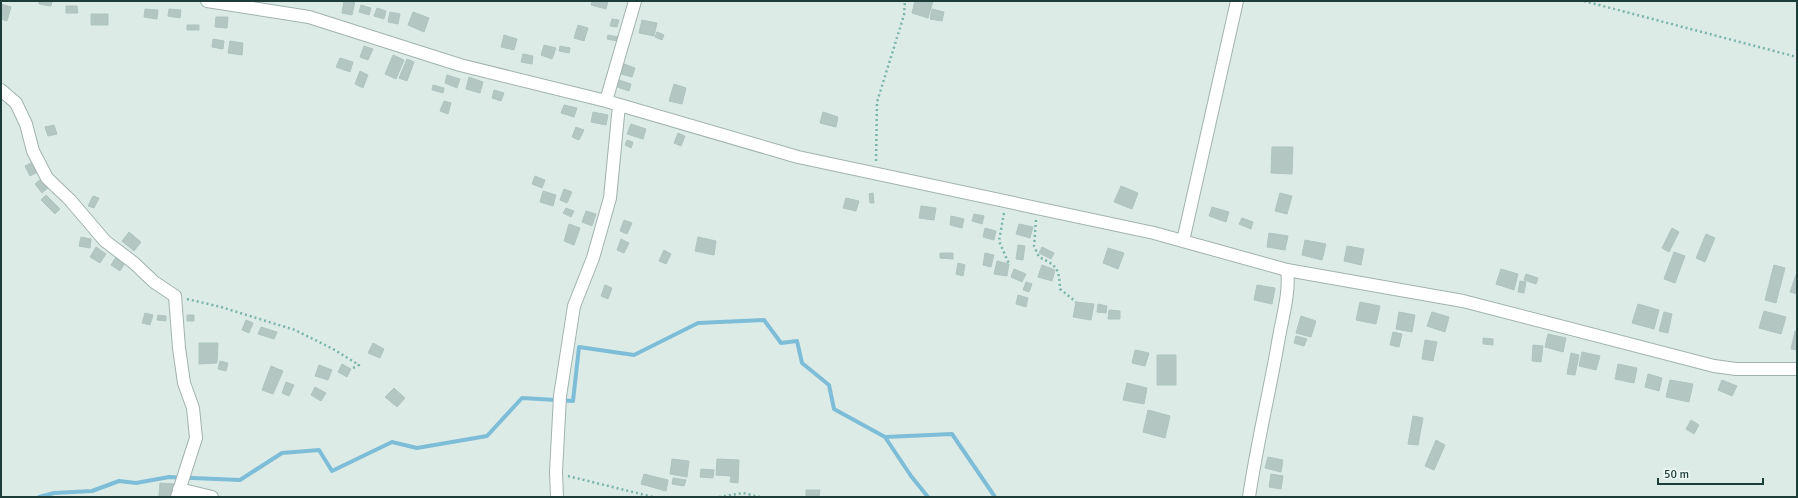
<svg xmlns="http://www.w3.org/2000/svg" width="1798" height="498" font-family="Signika,sans-serif">
  <rect width="100%" height="100%" fill="#ddebe7"/>
  <g fill="none" stroke-linecap="round" stroke-linejoin="round">
    <path stroke="#7ebdd8" stroke-width="4" d="M885,437L911,476L928,497
      M39,497L54,493L92,491L119,481L136,483L169,477L240,480L282,453L319,450L332,471L392,442L417,448L487,436L522,398L573,401L579,347L634,355L698,323L764,320L781,343L797,341L802,363L829,385L834,409L885,437L952,434L995,497"/>
  </g>
  <path fill="#b3c6c1" stroke="#afc5c0" d="M39,1H52L51,6L39,4Z
    M344,1H355L352,15L342,13Z
    M592,1H608L606,9L591,5Z
    M915,1H933L928,18L912,13Z
    M1,4L11,7L7,21L1,19Z
    M361,5L371,8L369,15L359,12Z
    M66,6H77L78,13H66Z
    M377,8L386,11L384,19L374,16Z
    M145,9L158,10L157,19L144,17Z
    M169,9L181,10L180,18L168,16Z
    M932,9L944,12L942,21L930,19Z
    M390,12L400,14L398,24L388,22Z
    M413,12L429,18L424,32L408,25Z
    M91,14H108V25H91Z
    M216,17H228L227,28L215,27Z
    M612,19L619,20L617,27L610,26Z
    M642,20L657,23L654,36L639,33Z
    M187,25H199V30H187Z
    M578,25L588,28L584,41L574,38Z
    M657,32L664,35L662,40L655,37Z
    M504,35L517,39L514,50L501,47Z
    M608,35L618,37L617,41L607,39Z
    M213,39L224,41L223,49L212,47Z
    M230,41L243,43L242,55L228,53Z
    M544,45L556,48L552,59L541,55Z
    M364,46L373,49L368,60L360,57Z
    M560,46L570,48L569,53L559,51Z
    M523,54L533,56L532,64L521,62Z
    M393,55L404,60L396,79L385,74Z
    M340,58L353,62L350,72L336,67Z
    M407,59L414,62L407,81L399,78Z
    M624,64L635,68L632,77L621,74Z
    M360,71L368,75L363,88L355,84Z
    M447,75L460,79L457,88L445,83Z
    M469,77L483,82L480,93L466,89Z
    M619,80L631,84L629,91L617,87Z
    M674,84L686,88L682,104L669,101Z
    M433,85L444,88L443,93L432,90Z
    M494,90L504,93L501,101L492,98Z
    M444,101L451,103L448,114L440,111Z
    M564,105L577,108L574,117L561,113Z
    M593,112L608,115L606,125L591,122Z
    M823,112L838,117L836,127L820,123Z
    M631,124L646,129L643,139L627,134Z
    M54,125L57,134L48,136L45,127Z
    M576,127L584,130L579,140L572,137Z
    M678,133L685,136L681,146L674,143Z
    M627,140L633,142L631,148L625,145Z
    M1272,147H1293L1292,174L1271,173Z
    M33,162L38,172L30,176L25,166Z
    M535,176L545,180L542,188L532,184Z
    M41,179L48,188L42,193L35,184Z
    M1121,186L1138,193L1132,209L1114,202Z
    M564,189L572,192L567,203L560,200Z
    M543,191L556,195L553,206L540,202Z
    M873,193L874,203H870L869,194Z
    M1280,193L1292,196L1287,214L1275,211Z
    M46,195L60,209L55,214L41,200Z
    M93,196L99,198L94,208L88,206Z
    M846,198L859,201L856,211L843,208Z
    M921,206L936,208L934,220L919,218Z
    M1212,207L1229,212L1226,222L1209,216Z
    M566,208L574,211L571,217L563,213Z
    M586,211L596,214L592,226L582,222Z
    M974,214L984,216L982,224L972,221Z
    M951,216L964,219L962,228L950,225Z
    M1242,218L1253,222L1251,229L1239,224Z
    M624,220L632,223L627,234L620,231Z
    M569,224L580,228L574,245L564,241Z
    M1019,224L1033,227L1030,238L1016,234Z
    M985,228L996,231L994,240L983,237Z
    M1672,228L1679,232L1669,252L1662,248Z
    M129,232L141,242L134,251L122,241Z
    M1269,233L1288,236L1285,250L1267,247Z
    M1706,234L1715,238L1705,262L1696,258Z
    M81,237L91,239L90,248L79,246Z
    M698,237L716,241L714,255L695,251Z
    M621,239L629,243L624,253L617,250Z
    M1305,240L1326,244L1322,260L1302,255Z
    M1018,245L1025,246L1023,260L1016,259Z
    M1347,246L1364,249L1361,265L1344,261Z
    M96,247L106,254L100,263L90,257Z
    M1042,247L1054,253L1051,259L1039,253Z
    M1108,248L1124,253L1118,269L1103,263Z
    M664,250L671,254L666,264L659,261Z
    M1674,252L1685,256L1675,283L1664,279Z
    M940,253H953V259L940,258Z
    M985,253L994,255L991,267L983,265Z
    M116,257L125,263L120,271L111,265Z
    M997,261L1009,264L1007,276L994,274Z
    M958,263L965,265L963,276L956,274Z
    M1042,265L1055,270L1052,281L1038,277Z
    M1774,265L1785,268L1776,303L1765,300Z
    M1014,269L1026,274L1022,282L1011,277Z
    M1501,269L1518,274L1514,290L1496,284Z
    M1526,274L1538,278L1536,284L1524,280Z
    M1796,275H1797V294L1790,292Z
    M1520,281L1526,282L1524,293L1518,292Z
    M1026,282L1032,284L1029,292L1023,290Z
    M605,285L612,288L608,299L601,296Z
    M1257,285L1275,288L1272,304L1254,300Z
    M1018,295L1028,298L1026,307L1016,304Z
    M1076,302L1094,304L1091,320L1073,317Z
    M1360,302L1380,306L1376,324L1356,320Z
    M1098,304L1107,306L1106,313L1097,312Z
    M1638,304L1659,310L1654,329L1632,323Z
    M1109,310L1120,311V319H1108Z
    M1764,311L1786,317L1781,334L1759,328Z
    M1399,312L1415,315L1412,332L1396,329Z
    M1432,312L1449,317L1445,332L1427,326Z
    M1664,312L1672,314L1668,333L1659,331Z
    M145,313L153,315L150,325L142,323Z
    M158,315L166,316V321L157,320Z
    M187,315H194V321H187Z
    M1301,316L1316,321L1311,337L1296,333Z
    M246,320L253,323L249,333L242,330Z
    M261,327L277,332L274,339L258,334Z
    M1795,331L1797,332V350L1791,349Z
    M1393,332L1402,334L1399,347L1390,345Z
    M1548,334L1566,338L1563,352L1545,347Z
    M1296,336L1307,339L1304,346L1294,343Z
    M1483,338L1493,339V345L1483,344Z
    M1425,340L1437,342L1433,361L1422,359Z
    M199,343H218L217,363L199,364Z
    M373,343L384,349L380,358L368,353Z
    M1533,345L1543,346L1541,362L1532,361Z
    M1135,350L1149,353L1145,366L1132,363Z
    M1582,352L1600,356L1596,370L1579,366Z
    M1571,353L1579,355L1575,375L1567,374Z
    M1157,355H1176V385H1157Z
    M220,361L228,363L226,371L218,369Z
    M342,364L351,369L347,377L338,372Z
    M1618,364L1637,368L1634,383L1615,379Z
    M319,365L332,370L328,380L315,376Z
    M271,366L283,371L273,394L262,390Z
    M1648,374L1662,378L1659,391L1645,387Z
    M1670,380L1693,384L1689,402L1666,397Z
    M1722,380L1737,386L1732,396L1718,390Z
    M286,382L294,385L289,396L282,393Z
    M1127,383L1147,388L1144,404L1123,400Z
    M315,387L326,393L321,401L311,395Z
    M394,388L405,398L397,407L385,397Z
    M1148,410L1170,416L1165,438L1143,432Z
    M1413,416L1423,418L1418,445L1408,444Z
    M1691,420L1699,425L1694,434L1686,429Z
    M1436,440L1445,445L1434,470L1425,466Z
    M1268,457L1283,460L1281,472L1265,468Z
    M672,459L689,461L687,477L670,474Z
    M717,459L739,460L738,483L730,482L731,476L716,475Z
    M701,469L714,470L713,478L700,477Z
    M644,474L668,480L666,491L641,484Z
    M1271,474L1283,476L1281,489L1269,487Z
    M673,478L686,480L684,486L672,484Z
    M160,483L175,484L173,497L159,496Z
    M806,490H820L819,497H806Z"/>
  <g fill="none" stroke-linecap="round" stroke-linejoin="round">
    <g stroke="#a0b3af" stroke-width="14">
      <path id="street" d="M207,1L309,17L460,65L606,101L798,157L1154,233L1287,270L1463,301L1714,366L1736,369H1797
        M1,90L16,103L26,124L33,151L47,178L70,200L105,241L134,263L154,282L175,296L179,348L184,383L193,408L196,438L177,497
        M606,101L635,1
        M1183,241L1237,1
        M179,489L212,497
        M557,497L556,472L560,396L574,306L593,258L610,198L619,105
        M1249,497C1257,443 1270,390 1279,337C1283,315 1290,291 1287,270"/>
    </g>
    <path stroke="#7ab3a9" stroke-width="2.5" stroke-dasharray="2 3" stroke-linecap="butt" d="M1584,1L1797,57
      M876,161L877,102L904,15L905,1
      M1004,213L999,241L1009,264
      M1036,220L1034,246L1039,257C1058,266 1059,269 1060,289L1076,302
      M187,299L221,307L295,330L333,349L359,365L351,369
      M568,476L653,497
      M719,497L743,493L760,497"/>
    <use href="#street" stroke="#fff" stroke-width="12"/>
  </g>
  <rect width="1798" height="498" fill="none" stroke="#1d3d39" stroke-width="4"/>
  <path d="M1658 478v6h105v-6" fill="none" stroke="#1d3d39" stroke-width="2"/>
  <text x="1664" y="478" font-size="12" fill="#1d3d39" stroke="#eef8f4" stroke-width="3" paint-order="stroke">50 m</text>
</svg>
